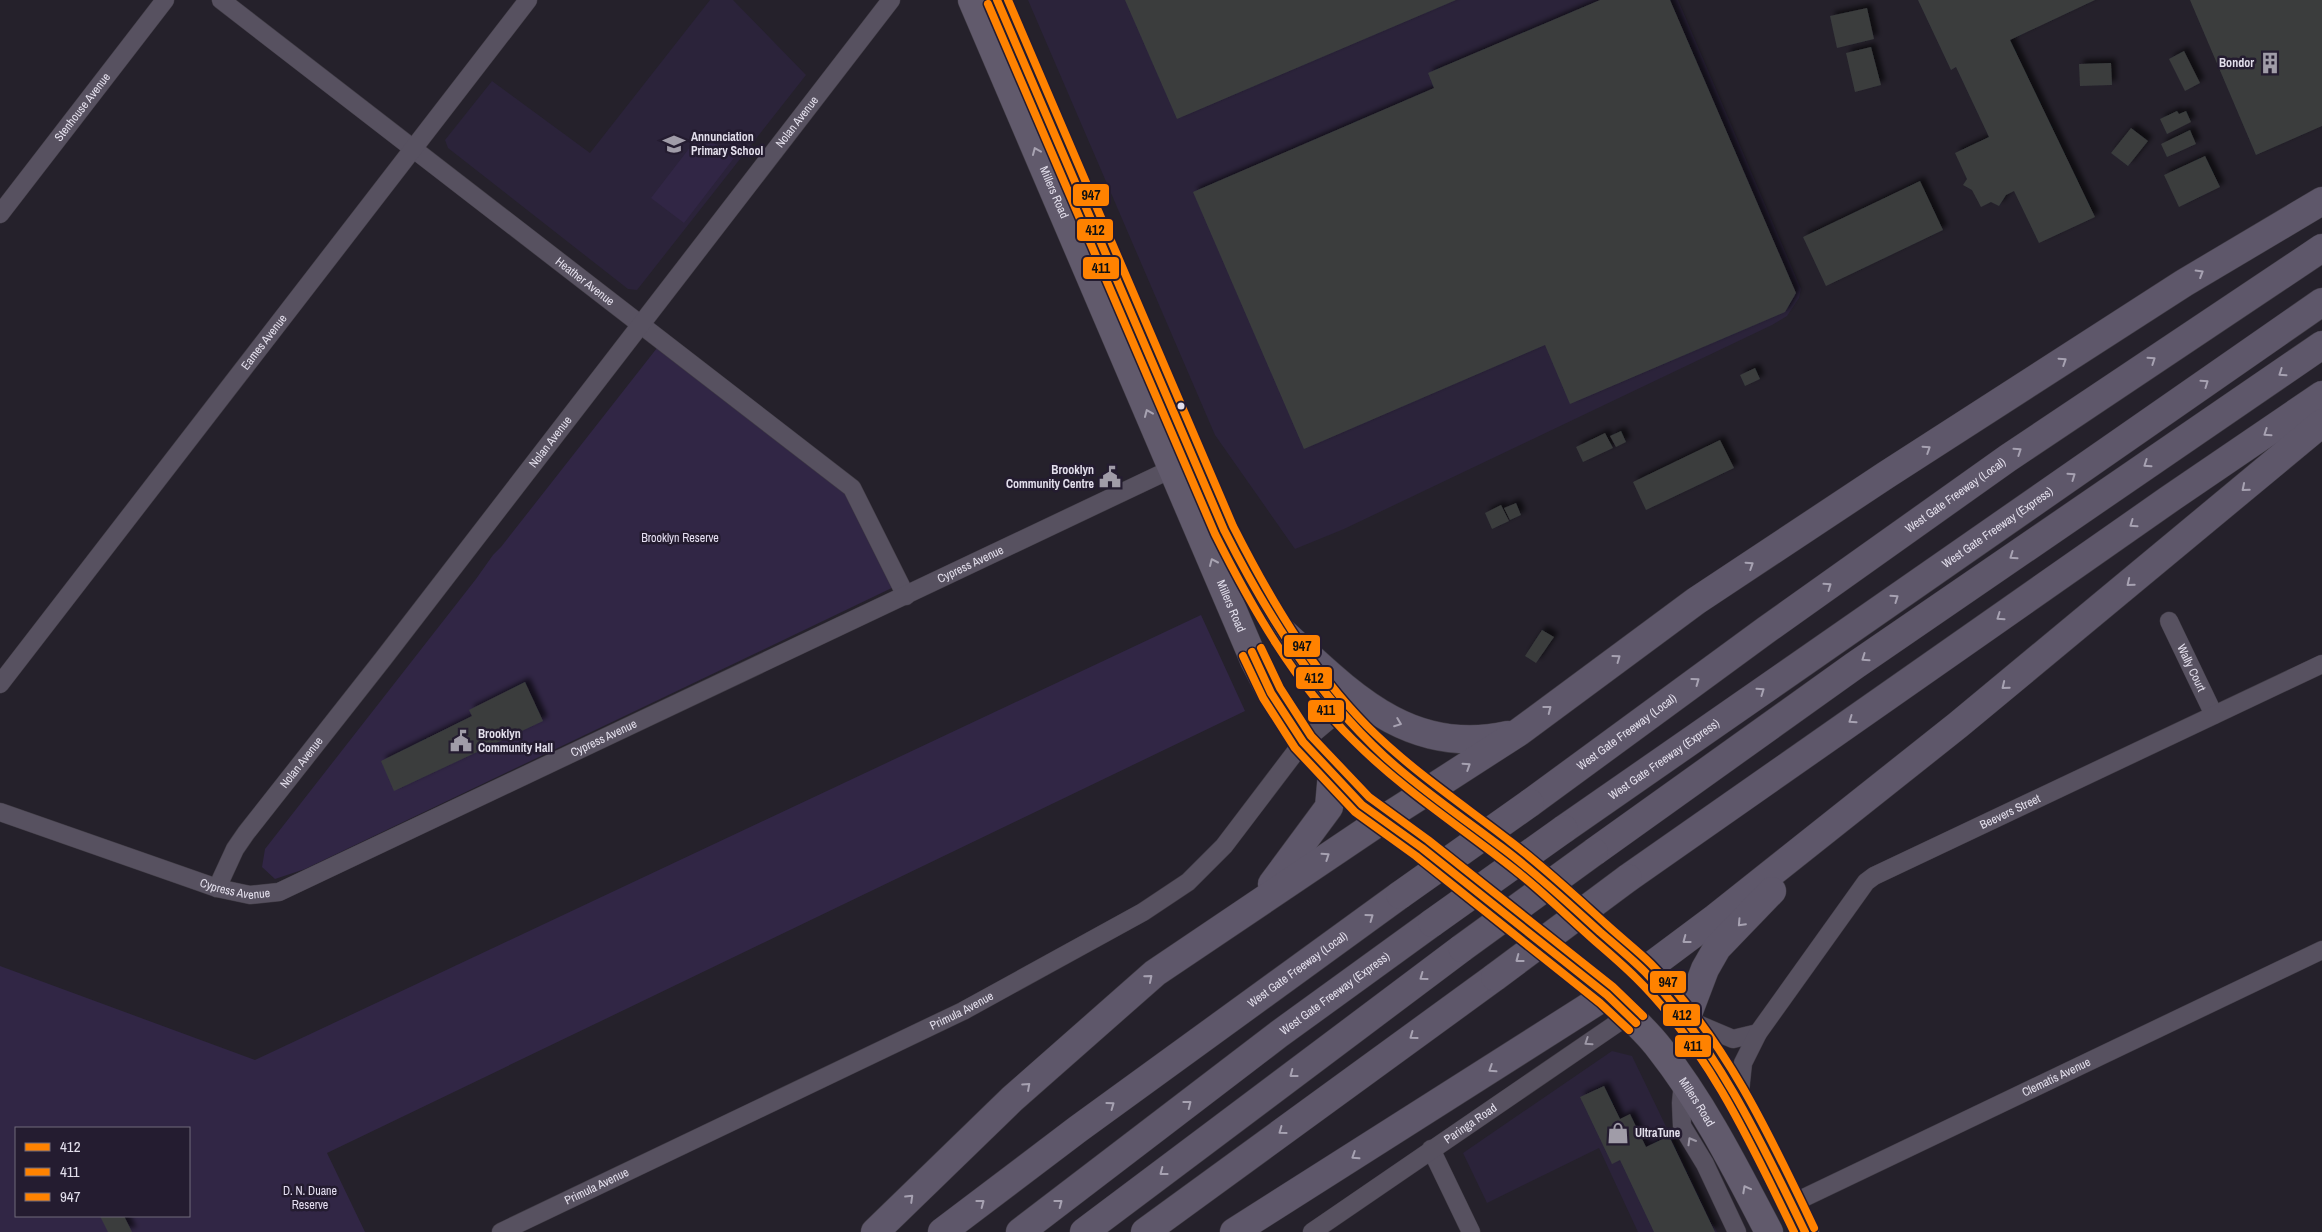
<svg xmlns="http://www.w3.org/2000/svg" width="2322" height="1232" font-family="'Archivo Narrow',sans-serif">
  <defs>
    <filter id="shadow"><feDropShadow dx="4.5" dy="-4.5" stdDeviation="2.5" flood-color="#0009"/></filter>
  </defs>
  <rect width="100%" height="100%" fill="#25212b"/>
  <path fill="#2b233a" d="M710,0H733L806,75L637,290L628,289L448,148L445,140L492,81L590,153Z
    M1028,0H1678L1801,289L1799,298L1787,316L1772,325L1344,529L1295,549L1215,435Z
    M1612,1051L1632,1056L1717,1232H1638L1599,1148L1487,1203L1463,1153Z"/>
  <path fill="#312645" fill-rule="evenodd" d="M701,133L734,158L684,223L651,198Z
    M657,348L847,495L898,585L305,869L275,879L262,867L265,849L476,579L493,555L501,547Z
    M1201,615L1245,711L327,1153L365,1232H0V966L255,1060ZM16,1128H189V1216H16Z"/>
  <path fill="#3a3d3e" filter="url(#shadow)" d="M1125,0H1456L1177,119Z
    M1600,0H1670L1796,293L1785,312L1570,404L1545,345L1304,449L1193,192L1434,88L1428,73Z
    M1918,0H2095L2010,40L2095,217L2039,243L2014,191L2006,195L1999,206L1991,202L1981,207L1972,190L1963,185L1967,179L1955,153L1989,137L1956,67L1951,70Z
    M2190,0H2322V126L2256,155Z
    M1867,8L1874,39L1837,48L1830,16Z
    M1871,47L1881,85L1855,92L1846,53Z
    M2184,51L2200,83L2185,91L2169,59Z
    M2111,63L2112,85L2080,86L2079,64Z
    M2177,111L2179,114L2186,111L2191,122L2167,134L2160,119Z
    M2131,128L2148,141L2128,166L2111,153Z
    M2190,130L2196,144L2167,157L2161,144Z
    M2205,156L2220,187L2179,207L2164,175Z
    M1920,181L1943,230L1826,286L1803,237Z
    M1755,368L1760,379L1745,386L1740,375Z
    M1621,431L1626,442L1616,447L1610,436Z
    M1605,433L1613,448L1583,462L1576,447Z
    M1720,440L1734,468L1646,510L1633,482Z
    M1516,503L1521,515L1510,520L1504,508Z
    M1501,505L1509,521L1492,529L1485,513Z
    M1542,630L1554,637L1536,663L1525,656Z
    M525,682L543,721L394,791L381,761L472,716L469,710Z
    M1604,1086L1620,1119L1630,1114L1646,1147L1669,1136L1715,1232H1654L1620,1160L1612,1164L1580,1097Z
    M100,1216H124L132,1232H108Z"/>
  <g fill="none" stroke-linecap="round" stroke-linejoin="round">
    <g stroke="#403c45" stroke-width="19">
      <g id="street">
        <path id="s1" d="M221,0L852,488L906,596"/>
        <path id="s2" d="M0,214L165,0"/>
        <path id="s3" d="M2169,621L2214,715"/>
        <path id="s4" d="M0,684L528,0"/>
        <path id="s5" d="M0,812L217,888L250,895L279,892L1182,464"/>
        <path id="s6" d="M217,888L235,849L246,833L383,659L891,0"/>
        <path d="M1688,1020L1733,1039L1758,1033"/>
        <path d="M1683,1082L1681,1103L1682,1126L1705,1164L1737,1232"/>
        <path id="s7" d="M1739,1101L1743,1063L1758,1033L1866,882L1874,876L2322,664"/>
        <path d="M1431,1149L1471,1232"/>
        <path id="s8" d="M1791,1204L2322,950"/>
        <path id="s9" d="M501,1232L963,1011L1143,912L1188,882L1224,846L1303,742L1346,706"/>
        <path id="s10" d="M1312,1232L1629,1015"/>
      </g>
    </g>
    <g stroke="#403c45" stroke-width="29">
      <g id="primary">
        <path id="s11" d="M972,0L1254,660L1271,693L1303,742L1362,805L1422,848L1607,995C1625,1012 1645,1029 1660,1049C1704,1105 1736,1169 1769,1232"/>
        <path d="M997,0L1224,530C1265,614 1314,693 1384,756C1433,801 1491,836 1542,879C1565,898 1587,921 1610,941C1621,952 1634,961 1645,972C1716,1047 1761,1140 1805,1232"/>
        <path d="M1382,820L1426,792"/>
      </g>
    </g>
    <g stroke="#403c45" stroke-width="29">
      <g id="highway">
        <path d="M1276,626C1345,688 1405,758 1508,735"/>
        <path d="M1426,792L1519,732L1696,601L1886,475L2184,283L2322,201"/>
        <path id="s12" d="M1530,803L1766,630L2008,458L2322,248"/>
        <path id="s13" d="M1564,829L2322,302"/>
        <path d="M1594,852L1854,666L2322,345"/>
        <path d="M1628,878L2168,500L2322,395"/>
        <path d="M1272,884L1329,807L1332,773"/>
        <path d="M1644,971L1715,918L1958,725L2322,423"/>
        <path d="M1686,1019L1705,969L1717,948L1772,891"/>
        <path d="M875,1232L1012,1099L1155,973L1382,820"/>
        <path id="s14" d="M942,1232L1078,1129L1400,895"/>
        <path id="s15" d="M1020,1232L1279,1034L1432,923"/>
        <path d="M1084,1232L1462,948"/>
        <path d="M1145,1232L1495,977"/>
        <path d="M1234,1232L1607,995"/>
      </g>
    </g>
    <use href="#street" stroke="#575160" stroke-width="18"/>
    <use href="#primary" stroke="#615a6c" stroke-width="28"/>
    <use href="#highway" stroke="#5e576a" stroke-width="28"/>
    <g stroke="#403c45" stroke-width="29" stroke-linecap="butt">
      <path id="highway-bridge" d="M1400,895L1530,803
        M1432,923L1564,829
        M1462,948L1594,852
        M1495,977L1628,878"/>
    </g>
    <use href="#highway-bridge" stroke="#5e576a" stroke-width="28"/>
    <g stroke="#241c30" stroke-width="11">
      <path id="bus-1" d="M997,0L1224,530C1266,613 1315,692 1384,756C1421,790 1462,817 1501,847C1536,873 1568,903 1600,932C1615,945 1631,958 1645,972C1716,1046 1761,1141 1805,1232
        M1252,652L1271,693L1303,742L1362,805L1422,848L1607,995L1636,1023"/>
    </g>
    <g stroke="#241c30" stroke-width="11">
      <path id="bus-2" d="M988,4L1215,534C1252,608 1294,682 1353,740C1403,790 1461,827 1515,870C1543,892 1568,917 1595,941C1609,953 1623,965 1636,978C1707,1048 1751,1143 1794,1232
        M1243,656L1263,698L1295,748L1355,812L1416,856L1600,1003L1629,1030"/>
    </g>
    <g stroke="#241c30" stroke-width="11">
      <path id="bus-3" d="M1008,0L1233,526C1269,597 1310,668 1367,726C1411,770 1462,804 1511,842C1545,868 1575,896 1606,924C1621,938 1637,950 1651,964C1724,1038 1770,1135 1814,1228
        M1261,648L1280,688L1311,736L1369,797L1428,840L1613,987L1643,1016"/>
    </g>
    <use href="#bus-1" stroke="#ff8200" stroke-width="8"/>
    <use href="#bus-2" stroke="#ff8200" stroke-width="8"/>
    <use href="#bus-3" stroke="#ff8200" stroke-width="8"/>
  </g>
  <defs><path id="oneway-chevron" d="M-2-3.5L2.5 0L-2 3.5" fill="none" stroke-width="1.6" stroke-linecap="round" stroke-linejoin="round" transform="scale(1.25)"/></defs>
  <g stroke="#a8a3b2">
    <use href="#oneway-chevron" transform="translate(1036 151) rotate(-113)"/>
    <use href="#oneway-chevron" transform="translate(1148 413) rotate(-113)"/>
    <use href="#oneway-chevron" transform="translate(1213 562) rotate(-114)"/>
    <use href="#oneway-chevron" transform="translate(1746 1189) rotate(-118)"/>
  </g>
  <g stroke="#a7a2b2">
    <use href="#oneway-chevron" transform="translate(2200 273) rotate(-31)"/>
    <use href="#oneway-chevron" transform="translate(2152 360) rotate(-34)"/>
    <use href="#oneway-chevron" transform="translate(2063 361) rotate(-33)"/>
    <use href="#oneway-chevron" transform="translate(2282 373) rotate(146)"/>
    <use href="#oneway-chevron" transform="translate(2205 383) rotate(-35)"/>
    <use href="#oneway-chevron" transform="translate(2267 433) rotate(146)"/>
    <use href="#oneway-chevron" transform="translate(1927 449) rotate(-33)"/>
    <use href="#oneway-chevron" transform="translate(2018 451) rotate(-34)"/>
    <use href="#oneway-chevron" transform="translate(2147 464) rotate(146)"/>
    <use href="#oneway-chevron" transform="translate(2072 476) rotate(-35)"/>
    <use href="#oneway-chevron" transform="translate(2245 488) rotate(140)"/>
    <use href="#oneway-chevron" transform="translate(2133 524) rotate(145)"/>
    <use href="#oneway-chevron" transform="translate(2013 556) rotate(145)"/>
    <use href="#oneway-chevron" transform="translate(1750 565) rotate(-33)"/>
    <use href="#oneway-chevron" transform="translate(2130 583) rotate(141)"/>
    <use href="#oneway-chevron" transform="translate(1828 586) rotate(-35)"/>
    <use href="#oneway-chevron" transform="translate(1895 598) rotate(-35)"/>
    <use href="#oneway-chevron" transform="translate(2000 617) rotate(145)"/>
    <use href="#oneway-chevron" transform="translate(1617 658) rotate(-36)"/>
    <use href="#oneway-chevron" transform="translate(1865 658) rotate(145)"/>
    <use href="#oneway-chevron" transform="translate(1696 681) rotate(-36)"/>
    <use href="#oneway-chevron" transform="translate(2005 686) rotate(141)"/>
    <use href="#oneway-chevron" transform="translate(1761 691) rotate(-35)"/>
    <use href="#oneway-chevron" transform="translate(1548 709) rotate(-38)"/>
    <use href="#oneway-chevron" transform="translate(1852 720) rotate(145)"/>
    <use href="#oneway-chevron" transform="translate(1398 723) rotate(21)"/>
    <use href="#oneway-chevron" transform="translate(1467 766) rotate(-33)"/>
    <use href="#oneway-chevron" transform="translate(1326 856) rotate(-34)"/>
    <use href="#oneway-chevron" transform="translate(1370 917) rotate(-36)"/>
    <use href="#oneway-chevron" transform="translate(1741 923) rotate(133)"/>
    <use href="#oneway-chevron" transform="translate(1686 940) rotate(143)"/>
    <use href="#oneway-chevron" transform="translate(1519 959) rotate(143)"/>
    <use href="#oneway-chevron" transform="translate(1423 977) rotate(144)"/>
    <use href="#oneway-chevron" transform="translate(1149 978) rotate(-40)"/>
    <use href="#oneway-chevron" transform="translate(1413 1036) rotate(144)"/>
    <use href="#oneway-chevron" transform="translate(1492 1069) rotate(147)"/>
    <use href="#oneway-chevron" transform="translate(1293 1074) rotate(143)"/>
    <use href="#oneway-chevron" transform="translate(1027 1086) rotate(-42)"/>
    <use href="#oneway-chevron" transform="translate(1188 1104) rotate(-38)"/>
    <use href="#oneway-chevron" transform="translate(1111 1105) rotate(-36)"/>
    <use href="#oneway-chevron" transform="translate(1282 1131) rotate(144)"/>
    <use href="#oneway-chevron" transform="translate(1355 1156) rotate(147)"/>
    <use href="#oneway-chevron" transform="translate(1163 1172) rotate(143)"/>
    <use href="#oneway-chevron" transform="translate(910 1198) rotate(-44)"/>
    <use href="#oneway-chevron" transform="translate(981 1203) rotate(-37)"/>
    <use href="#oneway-chevron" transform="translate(1059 1203) rotate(-37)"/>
  </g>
  <g stroke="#9d98a6">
    <use href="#oneway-chevron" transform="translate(1588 1042) rotate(146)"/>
    <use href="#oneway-chevron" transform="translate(1691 1141) rotate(-120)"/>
  </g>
  <defs>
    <g id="building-bare" transform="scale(1.725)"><path d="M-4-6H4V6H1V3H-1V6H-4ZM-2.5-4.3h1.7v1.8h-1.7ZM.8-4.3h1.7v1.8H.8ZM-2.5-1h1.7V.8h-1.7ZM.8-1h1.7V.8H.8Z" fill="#a09ca8" stroke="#241c30" stroke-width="2.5" paint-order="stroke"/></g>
    <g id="school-bare" transform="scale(1.725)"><path d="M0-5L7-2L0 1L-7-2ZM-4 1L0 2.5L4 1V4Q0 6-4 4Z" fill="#a09ca8" stroke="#241c30" stroke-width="2.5" paint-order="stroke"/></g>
    <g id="civic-bare" transform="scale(1.725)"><path d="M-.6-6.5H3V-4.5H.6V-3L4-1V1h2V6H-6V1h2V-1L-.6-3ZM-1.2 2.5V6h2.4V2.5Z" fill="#a09ca8" stroke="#241c30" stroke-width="2.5" paint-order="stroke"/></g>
    <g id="shop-bare" transform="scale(1.725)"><path d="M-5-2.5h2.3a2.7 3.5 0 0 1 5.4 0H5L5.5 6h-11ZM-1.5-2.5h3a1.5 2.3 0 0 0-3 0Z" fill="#a09ca8" stroke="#241c30" stroke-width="2.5" paint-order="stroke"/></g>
  </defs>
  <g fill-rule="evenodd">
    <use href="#building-bare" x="2270" y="63"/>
    <use href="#school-bare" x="674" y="144"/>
    <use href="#civic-bare" x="1110" y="477"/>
    <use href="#civic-bare" x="461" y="741"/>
    <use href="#shop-bare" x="1618" y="1133"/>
  </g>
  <circle fill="#e3dfec" stroke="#241c30" stroke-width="2" cx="1181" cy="406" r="4.5"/>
  <g text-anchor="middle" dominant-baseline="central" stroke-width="5" stroke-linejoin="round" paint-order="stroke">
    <g font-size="12" font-weight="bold" fill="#e3dfec" stroke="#241c30" text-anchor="start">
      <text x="2254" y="63" text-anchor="end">Bondor</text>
      <text x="691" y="137">Annunciation<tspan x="691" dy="14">Primary School</tspan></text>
      <text x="1094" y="470" text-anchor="end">Brooklyn<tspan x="1094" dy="14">Community Centre</tspan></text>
      <text x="478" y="734">Brooklyn<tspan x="478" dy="14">Community Hall</tspan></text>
      <text x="1635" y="1133">UltraTune</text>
    </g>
    <g font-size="12" fill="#e3dfec" stroke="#241c30">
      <text stroke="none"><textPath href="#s2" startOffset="135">Stenhouse Avenue</textPath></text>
      <text stroke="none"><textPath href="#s6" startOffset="962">Nolan Avenue</textPath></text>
      <text stroke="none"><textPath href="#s11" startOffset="209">Millers Road</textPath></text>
      <text stroke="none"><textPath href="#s1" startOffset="460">Heather Avenue</textPath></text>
      <text stroke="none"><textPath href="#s4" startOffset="432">Eames Avenue</textPath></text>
      <text stroke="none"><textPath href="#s6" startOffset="558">Nolan Avenue</textPath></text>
      <text stroke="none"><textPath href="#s12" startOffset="525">West Gate Freeway (Local)</textPath></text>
      <text stroke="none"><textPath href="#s13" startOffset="528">West Gate Freeway (Express)</textPath></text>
      <text stroke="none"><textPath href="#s5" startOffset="1058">Cypress Avenue</textPath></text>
      <text stroke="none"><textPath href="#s11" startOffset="659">Millers Road</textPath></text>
      <text stroke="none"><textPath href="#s3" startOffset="52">Wally Court</textPath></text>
      <text stroke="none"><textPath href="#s12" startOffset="120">West Gate Freeway (Local)</textPath></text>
      <text stroke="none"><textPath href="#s5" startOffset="652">Cypress Avenue</textPath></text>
      <text stroke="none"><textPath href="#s13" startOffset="122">West Gate Freeway (Express)</textPath></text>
      <text stroke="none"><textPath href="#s6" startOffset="152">Nolan Avenue</textPath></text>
      <text stroke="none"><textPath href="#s7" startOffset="418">Beevers Street</textPath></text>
      <text stroke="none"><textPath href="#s5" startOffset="248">Cypress Avenue</textPath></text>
      <text stroke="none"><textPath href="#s14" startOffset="442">West Gate Freeway (Local)</textPath></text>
      <text stroke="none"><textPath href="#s15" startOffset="395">West Gate Freeway (Express)</textPath></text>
      <text stroke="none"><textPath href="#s9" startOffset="511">Primula Avenue</textPath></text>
      <text stroke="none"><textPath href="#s8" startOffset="294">Clematis Avenue</textPath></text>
      <text stroke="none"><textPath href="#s11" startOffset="1350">Millers Road</textPath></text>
      <text stroke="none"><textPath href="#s10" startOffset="192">Paringa Road</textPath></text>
      <text stroke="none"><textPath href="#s9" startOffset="106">Primula Avenue</textPath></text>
    </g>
    <g font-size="12" fill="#e6e0f2" stroke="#241c30">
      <text x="680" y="538">Brooklyn Reserve</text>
      <text x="310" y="1191">D. N. Duane<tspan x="310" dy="14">Reserve</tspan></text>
    </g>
  </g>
  <g stroke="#241c30" stroke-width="2">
    <rect x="1072" y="183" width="38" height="24" rx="5" fill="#ff8200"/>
    <rect x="1076" y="218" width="38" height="24" rx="5" fill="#ff8200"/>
    <rect x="1082" y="256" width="38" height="24" rx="5" fill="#ff8200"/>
    <rect x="1283" y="634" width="38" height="24" rx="5" fill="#ff8200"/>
    <rect x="1295" y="666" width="38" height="24" rx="5" fill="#ff8200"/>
    <rect x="1307" y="699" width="38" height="24" rx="5" fill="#ff8200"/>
    <rect x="1649" y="970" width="38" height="24" rx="5" fill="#ff8200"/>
    <rect x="1662" y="1003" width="39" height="24" rx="5" fill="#ff8200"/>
    <rect x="1674" y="1034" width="38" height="24" rx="5" fill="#ff8200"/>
  </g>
  <g font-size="14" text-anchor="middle" font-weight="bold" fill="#111">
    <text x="1091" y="200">947</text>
    <text x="1095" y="235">412</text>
    <text x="1101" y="273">411</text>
    <text x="1302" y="651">947</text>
    <text x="1314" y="683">412</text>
    <text x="1326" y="715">411</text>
    <text x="1668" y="987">947</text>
    <text x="1682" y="1020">412</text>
    <text x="1693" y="1051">411</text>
  </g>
  <rect x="15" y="1127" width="175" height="90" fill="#241c30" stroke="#706a7b"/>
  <rect x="25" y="1143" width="25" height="8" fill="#ff8200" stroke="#706a7b"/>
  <text x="60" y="1152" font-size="15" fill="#e3dfec">412</text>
  <rect x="25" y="1168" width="25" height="8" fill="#ff8200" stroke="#706a7b"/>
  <text x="60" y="1177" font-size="15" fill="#e3dfec">411</text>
  <rect x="25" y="1193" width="25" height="8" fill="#ff8200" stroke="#706a7b"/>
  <text x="60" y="1202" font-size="15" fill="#e3dfec">947</text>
</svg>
